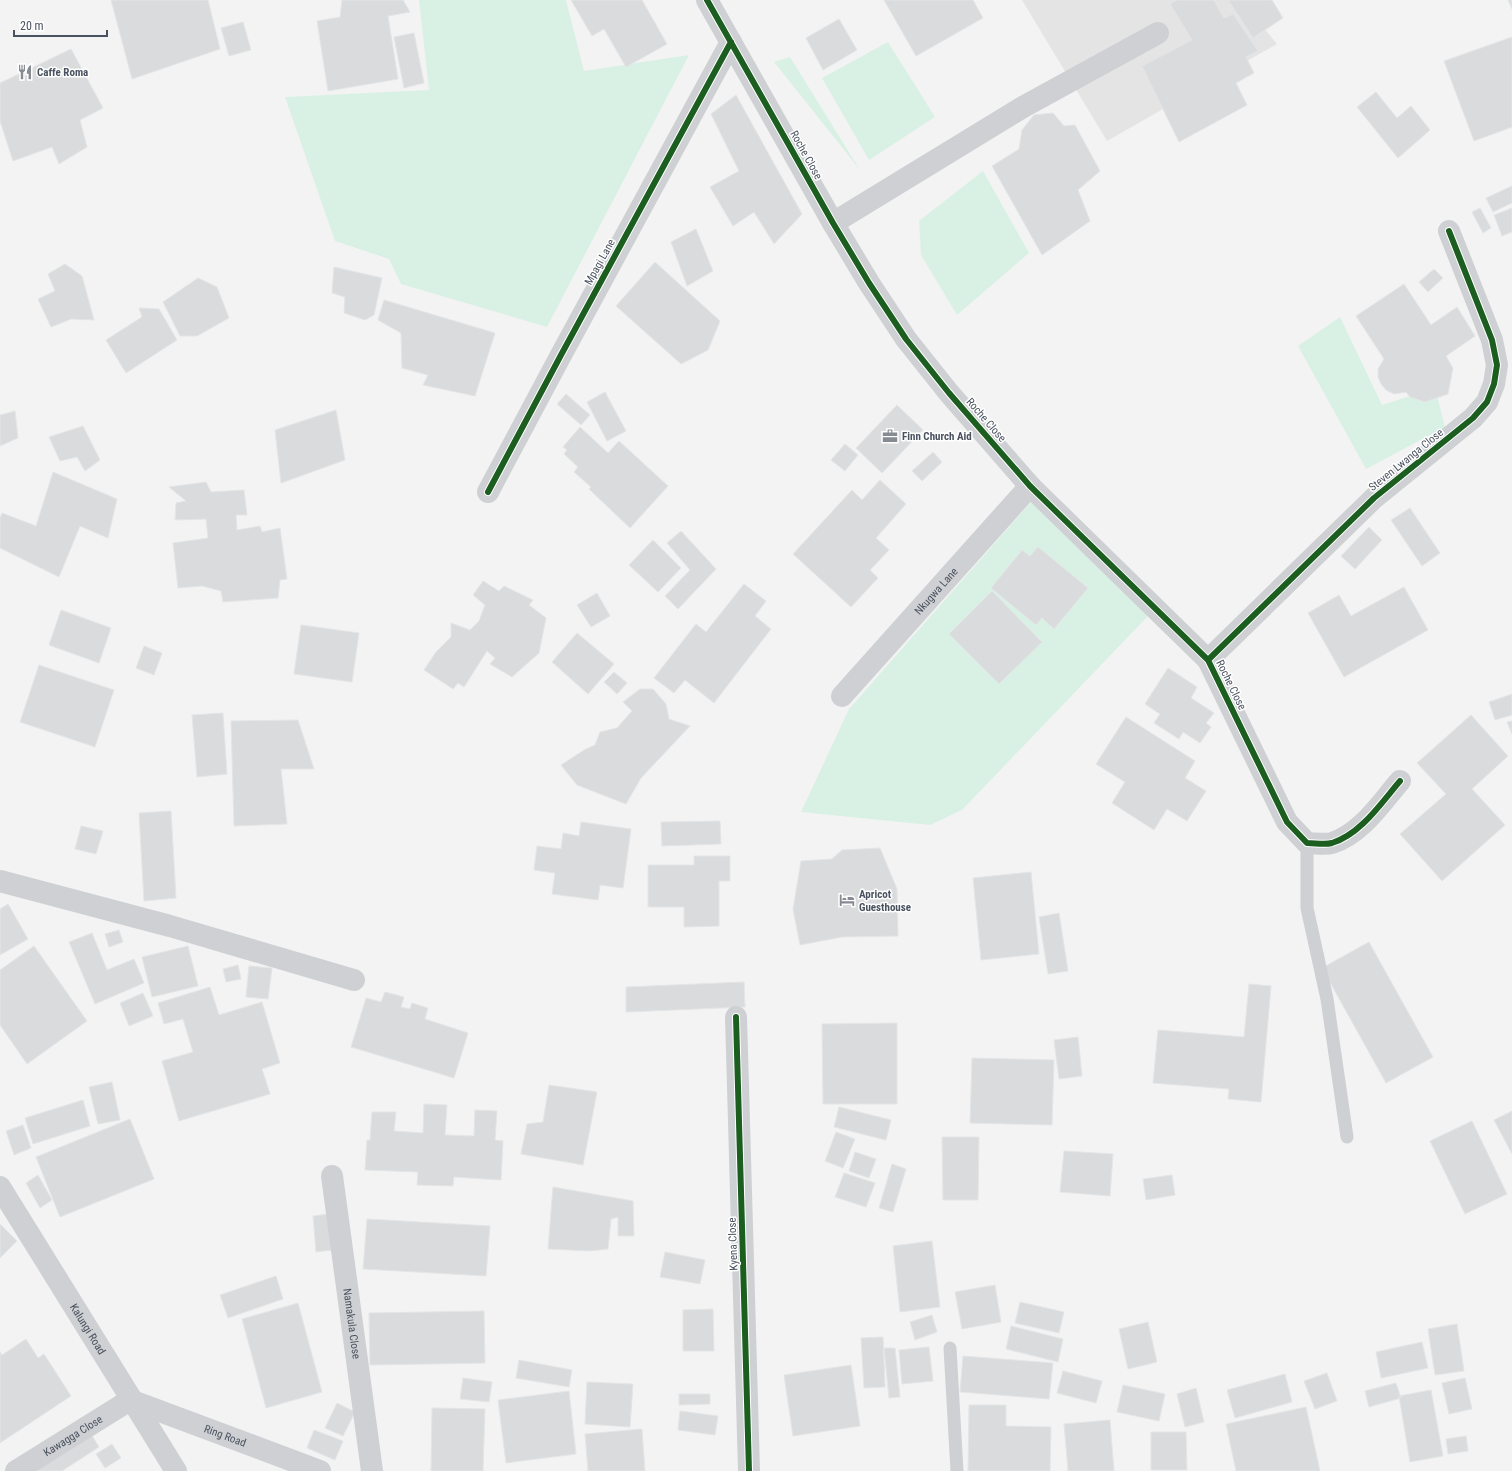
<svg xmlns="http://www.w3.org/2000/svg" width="1512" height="1471" font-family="'Roboto Condensed',sans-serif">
  <rect width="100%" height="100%" fill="#f3f3f3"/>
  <path fill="#e5e4e5" d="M1022,0H1241L1277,44L1107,141Z"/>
  <path fill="#d9f1e5" d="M419,0H566L584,71L689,55L547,327L401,284L389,259L335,241L285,97L429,90Z
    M888,42L935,117L869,160L822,78Z
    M790,57L860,170L774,62Z
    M983,171L1029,253L957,315L921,255L919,221Z
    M1340,317L1382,405L1435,388L1445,427L1366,469L1298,346Z
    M1031,502L1148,616L962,810L930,825L801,812L849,709Z"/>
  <path fill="#dadbdd" stroke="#e4e5e6" d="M111,0H208L220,49L132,79Z
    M342,0H403L410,12L388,16L398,79L328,91L317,21L340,17Z
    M571,0H642L667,44L626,67L604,29L592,36Z
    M884,0H973L983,18L916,56Z
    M1177,0H1214L1224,18L1233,14L1258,51L1246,57L1254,73L1236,83L1247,105L1179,142L1142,66L1192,40L1170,4Z
    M1228,0H1272L1283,18L1253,38Z
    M1508,0H1512V9Z
    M839,19L857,50L823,70L806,38Z
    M243,22L251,50L229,56L221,28Z
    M414,33L424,83L404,88L394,37Z
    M1512,37V127L1474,141L1444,61Z
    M71,49L103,108L80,120L87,147L59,164L52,147L13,161L0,121V83Z
    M1376,92L1397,118L1411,106L1430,130L1398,158L1357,107Z
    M736,95L802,214L774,244L754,212L733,226L710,187L739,171L711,114Z
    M1053,113L1064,126L1075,125L1100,171L1078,190L1090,221L1042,255L992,166L1019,149L1022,130L1034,115Z
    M1512,186V203L1493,212L1486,198Z
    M1480,208L1491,228L1483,233L1472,212Z
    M1512,208V232L1502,236L1494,215Z
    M696,229L713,271L687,286L671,242Z
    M655,262L720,321L708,350L681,364L616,306Z
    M65,264L82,276L94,320L71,319L51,327L38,299L55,291L48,274Z
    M334,267L382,278L374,315L365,320L344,313L345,297L332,293Z
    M1434,269L1443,278L1428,292L1419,282Z
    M198,278L217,287L229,318L197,336H180L163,302Z
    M1404,284L1431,325L1457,307L1475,336L1446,356L1453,368L1448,394L1425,402L1410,397L1406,392L1394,394L1386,390L1381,384L1378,377V369L1384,359L1356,316Z
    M384,300L495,333L475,396L423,385L428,375L402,368L401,333L378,320Z
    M139,308L159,309L177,340L126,373L106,340L142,317Z
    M605,392L626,431L607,441L587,402Z
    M566,394L590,415L581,425L557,404Z
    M897,405L923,430L882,473L856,448Z
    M336,410L345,460L281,483L275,430Z
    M15,411L18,438L0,446V415Z
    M83,426L100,460L85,471L77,457L60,461L49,437Z
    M580,427L608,453L619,441L668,486L630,528L589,489L591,487L574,472L578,467L564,454L567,450L563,447Z
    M845,444L858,455L845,471L831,460Z
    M933,452L942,462L922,481L912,471Z
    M53,472L117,499L108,538L80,526L59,577L0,548V518L2,513L36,526Z
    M880,480L906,504L876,538L889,550L870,570L878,578L851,607L793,554L852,490L862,500Z
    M206,482L211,492L244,490L247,515H236L237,530L260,526L262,532L280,528L287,579L280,580L278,598L223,602L221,591L202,586L178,588L173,543L208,538L206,519L175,520L176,503L186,501L169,487Z
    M1410,508L1440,553L1422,566L1391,520Z
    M1369,527L1382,540L1355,569L1341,556Z
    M681,531L716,569L678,609L665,596L690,570L667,543Z
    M653,540L681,568L658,592L629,565Z
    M1038,547L1088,588L1054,629L1042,618L1036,625L991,588L1022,550L1030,556Z
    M483,581L499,591L504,586L533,600L529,605L546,618L539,653L512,677L490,664L495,658L487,651L464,687L458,683L453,689L424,670L436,652L451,637V623L470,630L479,621L485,605L473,595Z
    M744,584L766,601L755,616L771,629L714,703L685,680L674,693L654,678L696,624L706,632Z
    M1404,587L1428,630L1344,677L1308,613L1339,595L1351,616Z
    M992,591L1042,642L999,684L949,634Z
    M597,593L610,616L591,627L577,605Z
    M61,610L111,628L99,663L49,645Z
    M301,625L359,633L352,682L294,674Z
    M577,633L614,664L588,694L552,662Z
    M144,646L162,653L154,675L136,668Z
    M39,665L114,690L95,747L20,722Z
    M1168,668L1197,687L1191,698L1214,713L1206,723L1211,727L1200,743L1183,732L1179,739L1154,723L1160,714L1145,704Z
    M614,672L627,683L617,694L604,682Z
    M640,689H653L666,704L669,719L690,726L641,778L626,804L577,785L561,765L584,750L595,745L600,732L617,728L632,711L623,702Z
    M1512,694V715L1495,720L1489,702Z
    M223,713L227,774L197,777L192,715Z
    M1471,715L1508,756L1472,789L1505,825L1442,881L1400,834L1446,794L1417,763Z
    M1126,717L1195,761L1185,778L1206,791L1187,821L1167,809L1154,830L1112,803L1125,782L1096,764Z
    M298,720L314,769H281L287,824L234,826L231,721Z
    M1512,721V734L1507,722Z
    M171,811L176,898L144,901L139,813Z
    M720,821L721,844L662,846L661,822Z
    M581,822L631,829L623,888L600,885L598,900L552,894L555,873L534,870L537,846L561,849L563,833L579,836Z
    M81,826L103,831L96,854L75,849Z
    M880,848L897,889L898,936L842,937L800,945L793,909L801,861L832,859L842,850Z
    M694,856H730V881H719V926L684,927V907H648V865H694Z
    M1031,872L1039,954L981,960L973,878Z
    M8,904L28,939L0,955V909Z
    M1059,913L1068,971L1048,974L1039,917Z
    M119,930L123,942L109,947L105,934Z
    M92,933L107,970L134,959L144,983L95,1004L69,942Z
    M1369,942L1433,1057L1386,1083L1322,968Z
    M34,946L87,1021L27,1064L0,1025V970Z
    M188,946L198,986L152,997L142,957Z
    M238,965L241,979L226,982L223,969Z
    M249,966L272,968L268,999L246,997Z
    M744,982L745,1007L626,1012V987Z
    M1249,984L1271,986L1261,1102L1228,1099L1229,1089L1153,1083L1158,1030L1244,1037Z
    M210,987L219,1015L262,1002L280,1063L262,1069L270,1094L179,1121L162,1061L193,1052L183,1019L164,1024L158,1003Z
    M385,992L404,997L401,1007L410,1009L412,1003L428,1008L425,1019L468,1033L454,1078L351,1047L366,998L381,1002Z
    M143,993L153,1016L129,1026L120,1003Z
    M897,1023V1104H823L822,1024Z
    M1078,1037L1082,1076L1059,1079L1054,1040Z
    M972,1058L1054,1060L1052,1125L970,1123Z
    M112,1082L120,1120L98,1124L89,1087Z
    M549,1085L597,1092L583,1165L521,1154L527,1124L543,1122Z
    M83,1100L90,1126L33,1144L25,1118Z
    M424,1104L447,1105L445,1135L474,1136L475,1110L497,1111L495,1140L503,1141L501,1180L454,1177L453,1186L417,1185L418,1172L365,1170L367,1140H370L372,1112H396L394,1131L423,1133Z
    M839,1107L891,1120L886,1140L834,1127Z
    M1512,1111V1154L1494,1120Z
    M130,1119L154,1179L60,1217L36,1157Z
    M1472,1121L1507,1194L1465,1214L1430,1141Z
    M23,1125L31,1148L14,1155L6,1131Z
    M836,1132L855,1139L843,1168L825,1161Z
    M942,1137H979L978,1200H943Z
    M1064,1151L1113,1154L1110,1196L1060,1192Z
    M855,1152L876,1159L869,1178L849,1171Z
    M892,1164L906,1169L893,1212L879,1208Z
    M844,1173L875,1183L866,1207L835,1197Z
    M38,1175L52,1200L40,1208L26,1183Z
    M1172,1175L1175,1195L1146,1200L1143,1179Z
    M553,1187L633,1201L634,1236H618V1217L611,1219L608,1249L590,1251L548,1249Z
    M329,1214L332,1250L316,1252L313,1216Z
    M367,1219L490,1226L486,1276L363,1269Z
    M0,1224L17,1241L0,1258Z
    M932,1241L940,1307L900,1312L893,1246Z
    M665,1252L705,1260L700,1284L660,1277Z
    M276,1276L283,1299L228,1318L220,1295Z
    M995,1285L1001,1322L962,1329L955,1292Z
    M1020,1302L1064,1312L1059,1333L1015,1323Z
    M298,1303L322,1392L266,1408L242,1319Z
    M713,1309L714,1351H683V1310Z
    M484,1311L485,1363L370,1365L369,1313Z
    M932,1315L937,1332L915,1340L910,1322Z
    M1148,1322L1157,1362L1128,1369L1119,1329Z
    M1457,1324L1464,1371L1435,1375L1428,1329Z
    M1011,1326L1063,1339L1058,1362L1006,1349Z
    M883,1337L885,1387L864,1388L861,1338Z
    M26,1339L38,1358L44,1354L71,1396L0,1443V1352L2,1355Z
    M1422,1342L1428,1368L1381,1378L1376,1352Z
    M929,1347L933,1381L902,1384L899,1350Z
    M884,1348H895L900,1397L889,1398Z
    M963,1356L1053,1363L1049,1399L960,1392Z
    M519,1360L572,1370L569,1387L516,1378Z
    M851,1365L860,1426L793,1436L784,1375Z
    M1063,1371L1102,1381L1096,1403L1057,1393Z
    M1327,1373L1337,1401L1315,1409L1304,1381Z
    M1285,1374L1292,1402L1235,1418L1227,1390Z
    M463,1378L492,1382L489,1402L460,1399Z
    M1465,1378L1472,1409L1449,1414L1442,1383Z
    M587,1382L633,1384L630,1427L585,1424Z
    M1396,1383L1401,1398L1369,1407L1365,1391Z
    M1123,1385L1165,1394L1159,1421L1117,1412Z
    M1196,1388L1204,1422L1185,1427L1177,1394Z
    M1431,1390L1443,1456L1410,1462L1399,1396Z
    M569,1391L576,1454L506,1463L498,1400Z
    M679,1394H710V1404L679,1405Z
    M337,1403L355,1412L343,1436L325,1428Z
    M969,1405H1006V1426L1051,1427L1050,1471H968Z
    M1306,1407L1320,1471H1236L1226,1424Z
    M432,1408L485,1409L483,1471H431Z
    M680,1411L718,1416L715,1435L678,1430Z
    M1110,1420L1114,1471H1068L1064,1424Z
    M642,1429L645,1471H588L585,1434Z
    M314,1430L343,1441L335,1460L307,1448Z
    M1151,1432H1186L1187,1470H1151Z
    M91,1434L99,1447L62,1471H34Z
    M1466,1436L1468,1451L1448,1454L1446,1439Z
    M112,1444L121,1458L105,1468L96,1454Z"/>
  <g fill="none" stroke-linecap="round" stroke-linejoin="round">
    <path stroke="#ced0d3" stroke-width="13" d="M1307,843V908L1327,999L1347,1137
      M950,1348L957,1471"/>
    <g stroke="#ced0d3" stroke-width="22">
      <path d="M707,0L833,223L869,283L906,339L949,393L1030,486L1208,660L1287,822L1307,843C1315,843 1325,845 1332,843C1361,834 1381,803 1400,781"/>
      <path d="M833,223L1023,107L1158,33"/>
      <path d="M488,492L561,355L731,42"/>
      <path d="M1208,660L1374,498L1473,418L1487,402L1494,384L1497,365L1492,340L1449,231"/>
      <path id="s1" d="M842,696L1030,486"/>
      <path d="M0,881L170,926L354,980"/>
      <path d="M736,1017L749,1471"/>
      <path id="s2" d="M332,1176L372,1471"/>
      <path id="s3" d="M16,1471L130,1400L320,1471"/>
    </g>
    <path stroke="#ced0d3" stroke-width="22" id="s4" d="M0,1187L176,1471"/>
    <g stroke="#fff" stroke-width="8">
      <path id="cycleway" d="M707,0L833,223L869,283L906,339L949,393L1030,486L1208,660L1287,822L1307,843C1315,843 1325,845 1332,843C1361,834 1381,803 1400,781
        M488,492L561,355L731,42
        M1208,660L1374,498L1473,418L1487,402L1494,384L1497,365L1492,340L1449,231
        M736,1017L749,1471"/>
    </g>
    <use href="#cycleway" stroke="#1b5e20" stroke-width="6"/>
  </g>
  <defs>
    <g id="restaurant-bare" transform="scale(1.2)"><path d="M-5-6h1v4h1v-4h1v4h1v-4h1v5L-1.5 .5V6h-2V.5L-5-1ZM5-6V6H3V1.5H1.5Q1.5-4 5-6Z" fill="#858a93" stroke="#fff" stroke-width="2.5" paint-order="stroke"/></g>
    <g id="office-bare" transform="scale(1.2)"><path d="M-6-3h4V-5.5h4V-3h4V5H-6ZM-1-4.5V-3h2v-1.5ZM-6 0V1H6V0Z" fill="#858a93" stroke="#fff" stroke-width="2.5" paint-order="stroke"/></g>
    <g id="hotel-bare" transform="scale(1.2)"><path d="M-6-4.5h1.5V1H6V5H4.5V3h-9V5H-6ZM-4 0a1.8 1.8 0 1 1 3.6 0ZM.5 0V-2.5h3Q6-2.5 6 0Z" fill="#858a93" stroke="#fff" stroke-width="2.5" paint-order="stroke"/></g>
  </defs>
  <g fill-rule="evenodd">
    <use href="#restaurant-bare" x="25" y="72"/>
    <use href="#office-bare" x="890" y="436"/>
    <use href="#hotel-bare" x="847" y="900"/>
  </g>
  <g text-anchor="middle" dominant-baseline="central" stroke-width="3" stroke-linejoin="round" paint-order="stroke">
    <g font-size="11" font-weight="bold" fill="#4a525f" stroke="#fff" text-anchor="start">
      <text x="37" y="72">Caffe Roma</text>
      <text x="902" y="436">Finn Church Aid</text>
      <text x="859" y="894">Apricot<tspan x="859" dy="13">Guesthouse</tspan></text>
    </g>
    <g font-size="11" fill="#4a525f" stroke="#fff">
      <text transform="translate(806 155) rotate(61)">Roche Close</text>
      <text transform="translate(600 262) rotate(-61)">Mpagi Lane</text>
      <text transform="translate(986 420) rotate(49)">Roche Close</text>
      <text transform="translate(1406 460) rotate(-39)">Steven Lwanga Close</text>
      <text stroke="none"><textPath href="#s1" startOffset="141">Nkugwa Lane</textPath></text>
      <text transform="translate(1231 685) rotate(64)">Roche Close</text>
      <text transform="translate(733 1244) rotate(-92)">Kyena Close</text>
      <text stroke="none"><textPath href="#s2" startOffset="149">Namakula Close</textPath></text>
      <text stroke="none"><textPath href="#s4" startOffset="167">Kalungi Road</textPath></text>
      <text stroke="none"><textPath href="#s3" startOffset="67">Kawagga Close</textPath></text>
      <text stroke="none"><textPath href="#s3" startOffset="236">Ring Road</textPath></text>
    </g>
  </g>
  <path d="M14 30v6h93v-6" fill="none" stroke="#4a525f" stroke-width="2"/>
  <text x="20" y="30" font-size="12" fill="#4a525f" stroke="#ffffff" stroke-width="3" paint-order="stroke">20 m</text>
</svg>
